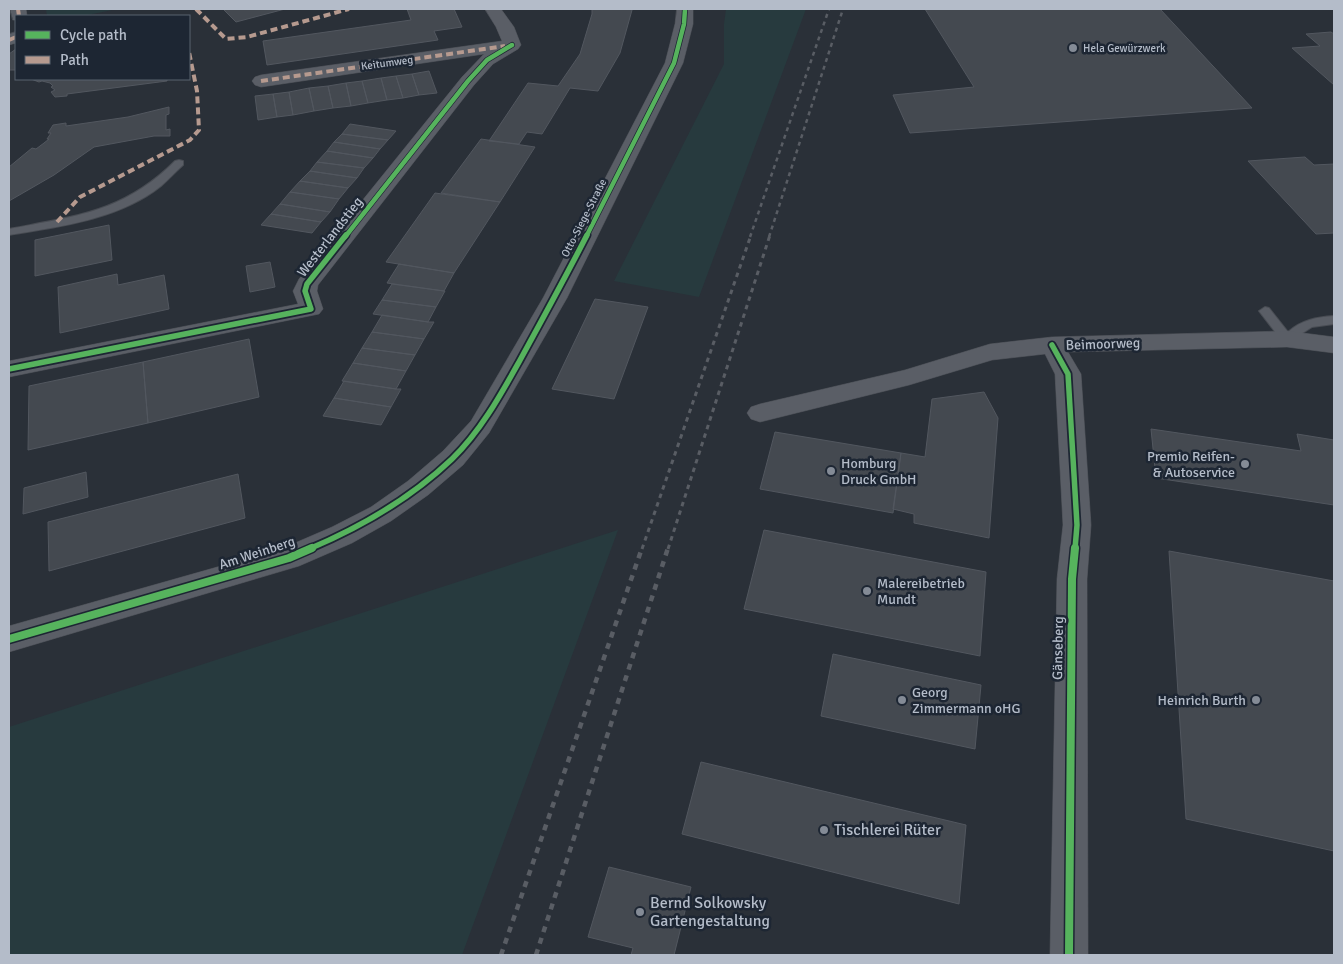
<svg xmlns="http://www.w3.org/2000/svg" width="1343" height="964" font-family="Signika,sans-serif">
  <rect width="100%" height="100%" fill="#2a3038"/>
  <path fill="#273a3e" d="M46,9H117L83,16H47Z
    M726,9H806L699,297L614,281L724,64V24Z
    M618,530L462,955H9V727Z"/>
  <path fill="#444950" stroke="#52575f" d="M223,9H285L236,22Z
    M407,9H454L462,27L434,31L438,40L267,65L263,41L411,20Z
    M592,9H632V10L620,53L598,91L570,88L542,134L527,132L519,144L489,141L528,83L558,86L580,54L592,14Z
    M925,9H1160L1252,108L910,133L893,95L974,87Z
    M1331,32L1334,34V85L1292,48L1320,46L1306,34Z
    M16,49V70H9V54Z
    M429,71L437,93L419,95L412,74Z
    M412,74L419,95L403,98L396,76Z
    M396,76L403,98L387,100L381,78Z
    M381,78L387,100L368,103L362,81Z
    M31,79H167V81L67,94V96L55,97L51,92L55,90L51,87L53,86L50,83L42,81L39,82Z
    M362,81L368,103L351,106L346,83Z
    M346,83L351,106L333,108L328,86Z
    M328,86L333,108L314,111L309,88Z
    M309,88L314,111L293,115L289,92Z
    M289,92L293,115L277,117L273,94Z
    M273,94L277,117L258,120L255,96Z
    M169,107V114L166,115V130L170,129V136H154L94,147L54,175L9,201V167L32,148L36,149L44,143L49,139H47L51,133H48L53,125L66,123V126L128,117Z
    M350,124L396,131L388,140L342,134Z
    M342,134L388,140L380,149L334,142Z
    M481,139L535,147L500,202L441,193Z
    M334,142L380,149L373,158L327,151Z
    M327,151L373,158L364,168L317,162Z
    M1305,157L1314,165L1334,164V233L1316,234L1248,161Z
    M317,162L364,168L357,178L310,171Z
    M310,171L357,178L348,188L300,181Z
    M300,181L348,188L339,199L290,192Z
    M290,192L339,199L330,212L280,204Z
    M435,193L500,202L454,273L386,262Z
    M280,204L330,212L321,222L271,214Z
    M271,214L321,222L312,233L261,225Z
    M109,225L112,260L35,276V240Z
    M270,262L275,287L250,292L246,266Z
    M399,264L442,271L454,273L444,291L387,283Z
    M117,274L118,285L164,275L169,309L60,333L58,287Z
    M392,284L444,291H445L436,307L382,300Z
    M595,299L648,307L614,399L552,389Z
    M382,300L436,307L428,322L373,314Z
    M382,315L428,322H434L424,339L372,332Z
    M372,332L424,339L415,355L362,348Z
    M249,339L259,397L148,423L143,362Z
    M362,348L415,355L406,371L353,363Z
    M143,362L148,423L28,450L29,386Z
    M353,363L406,371L396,389L342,381Z
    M344,381L396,389H401L391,407L334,398Z
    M984,392L998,418L989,538L914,523V514L893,509L901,453L925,457L932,399Z
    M334,398L391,407L381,425L323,416Z
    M1151,429L1301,451L1297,434L1334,440V505L1156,478Z
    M775,432L901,453L893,513L760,489Z
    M86,472L88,497L23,514L24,488Z
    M238,474L245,518L49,571L48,522Z
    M764,530L986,572L980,656L744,609Z
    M1169,551L1334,581V851L1186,819Z
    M833,654L981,685L975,749L821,716Z
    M701,762L966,825L959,904L682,834Z
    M609,867L691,887L674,955H631L633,948L588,937Z"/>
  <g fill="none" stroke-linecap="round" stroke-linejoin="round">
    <g stroke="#484c53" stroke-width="2">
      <path id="lane" d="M179,160L183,161V165C175,172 168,180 161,186C120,219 59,227 9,235V229C76,216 124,212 175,161Z
        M1265,307L1269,308L1288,332C1301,320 1317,317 1334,316V324L1312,327L1287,343L1283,342L1259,311Z"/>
    </g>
    <g stroke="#484c53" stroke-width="1">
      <path id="street" d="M10,9H26L27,16H16V20H13Z
        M485,9H501L514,27L521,45L518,49L493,64L474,85L318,285L317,291L323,309L319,314L9,377V361L298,304L293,291L299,279L462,77L484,54L261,87L255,85L252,81L255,77L261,75L502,41L496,27Z
        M677,9H693V24L683,63L567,298L489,433L463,465L428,495L391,521L352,543L299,566L9,652V626L281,549L332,527L371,507L408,481L443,451L471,421L543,298L665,63L675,24Z
        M16,32V43L9,45V34Z
        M1287,331L1334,337V353L1287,347L1068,352L1081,374L1091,525L1087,579L1088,955H1050L1057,579L1063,525L1055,374L1045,354L992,360L909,385L760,422L751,419L747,413L751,407L760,404L905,370L990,344L1052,337Z"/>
    </g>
    <use href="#lane" fill="#5a5e66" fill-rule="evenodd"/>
    <use href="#street" fill="#5a5e66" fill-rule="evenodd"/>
    <path stroke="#595d64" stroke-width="2.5" stroke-dasharray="4 4" stroke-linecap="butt" d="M750,237L829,9
      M769,237L843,9"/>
    <path stroke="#595d64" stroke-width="3" stroke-dasharray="4.5 4.5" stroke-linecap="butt" d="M642,549L751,235
      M668,549L770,235"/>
    <path stroke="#595d64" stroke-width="4.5" stroke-dasharray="6 6" stroke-linecap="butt" d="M501,955L642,548
      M536,955L668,548"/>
    <path stroke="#b69a8f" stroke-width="4" stroke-dasharray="7 4" stroke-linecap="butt" d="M18,9L19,16
      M196,9L226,39L247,37L349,9
      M9,40L16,37
      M261,81L505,46
      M57,222L80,197L190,140L199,130L197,91L189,52"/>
    <g stroke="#1d2633" stroke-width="6">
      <path id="cycleway-far2" d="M345,237L468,81L487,60L512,45
        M586,237L674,63L684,24L685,9"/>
    </g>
    <g stroke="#1d2633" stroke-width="9">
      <path id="cycleway-far1" d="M1052,345L1068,374L1077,525L1075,549
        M9,369L311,309L305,291L307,284L346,235
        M309,549C361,527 410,499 452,459C480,432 500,396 519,362C542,320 565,278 587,235"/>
    </g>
    <g stroke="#1d2633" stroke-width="11">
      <path id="cycleway" d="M9,639L289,558L312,548
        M1069,955L1072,579L1075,548"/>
    </g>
    <use href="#cycleway-far2" stroke="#56b35d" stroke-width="4.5"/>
    <use href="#cycleway-far1" stroke="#56b35d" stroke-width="5.5"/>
    <use href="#cycleway" stroke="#56b35d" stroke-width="8"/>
  </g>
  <g fill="#848b96" stroke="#1d2633" stroke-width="2">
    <circle cx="1073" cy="48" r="5"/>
    <circle cx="1245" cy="464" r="5"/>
    <circle cx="831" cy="471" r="5"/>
    <circle cx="867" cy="591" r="5"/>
    <circle cx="902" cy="700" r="5"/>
    <circle cx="1256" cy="700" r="5"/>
    <circle cx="824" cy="830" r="5"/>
    <circle cx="640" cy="912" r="5"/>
  </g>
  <g text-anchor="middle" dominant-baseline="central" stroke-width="5" stroke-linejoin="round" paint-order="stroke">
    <g font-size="11" fill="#b4bcc9" stroke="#1d2633" text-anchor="start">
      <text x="1083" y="48">Hela Gewürzwerk</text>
    </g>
    <g font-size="11" fill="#b4bcc9" stroke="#1d2633">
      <text transform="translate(387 63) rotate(-8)">Keitumweg</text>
      <text transform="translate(584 218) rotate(-63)">Otto-Siege-Straße</text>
    </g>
    <g font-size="14" fill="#b4bcc9" stroke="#1d2633">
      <text transform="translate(330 237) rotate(-52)">Westerlandstieg</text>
      <text transform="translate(1103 344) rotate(-2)">Beimoorweg</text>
      <text transform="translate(257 553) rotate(-18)">Am Weinberg</text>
      <text transform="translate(1058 648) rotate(-89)">Gänseberg</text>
    </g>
    <g font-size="14" fill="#b4bcc9" stroke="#1d2633" text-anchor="start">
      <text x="1235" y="456" text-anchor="end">Premio Reifen-<tspan x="1235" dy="16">&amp; Autoservice</tspan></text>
      <text x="841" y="463">Homburg<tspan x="841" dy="16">Druck GmbH</tspan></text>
      <text x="877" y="583">Malereibetrieb<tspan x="877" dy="16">Mundt</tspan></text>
      <text x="912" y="692">Georg<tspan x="912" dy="16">Zimmermann oHG</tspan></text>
      <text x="1246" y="700" text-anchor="end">Heinrich Burth</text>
    </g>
    <g font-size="16" fill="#b4bcc9" stroke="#1d2633" text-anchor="start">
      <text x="834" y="830">Tischlerei Rüter</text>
      <text x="650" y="903">Bernd Solkowsky<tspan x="650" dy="18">Gartengestaltung</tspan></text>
    </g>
  </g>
  <rect width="1343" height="964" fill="none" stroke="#b4bcc9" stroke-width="20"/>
  <rect x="15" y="15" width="175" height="65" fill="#1d2633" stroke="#59626f"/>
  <rect x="25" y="31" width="25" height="8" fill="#56b35d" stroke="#59626f"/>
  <text x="60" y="40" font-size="15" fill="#b4bcc9">Cycle path</text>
  <rect x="25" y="56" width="25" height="8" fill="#b69a8f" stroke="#59626f"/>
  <text x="60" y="65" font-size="15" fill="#b4bcc9">Path</text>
</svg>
